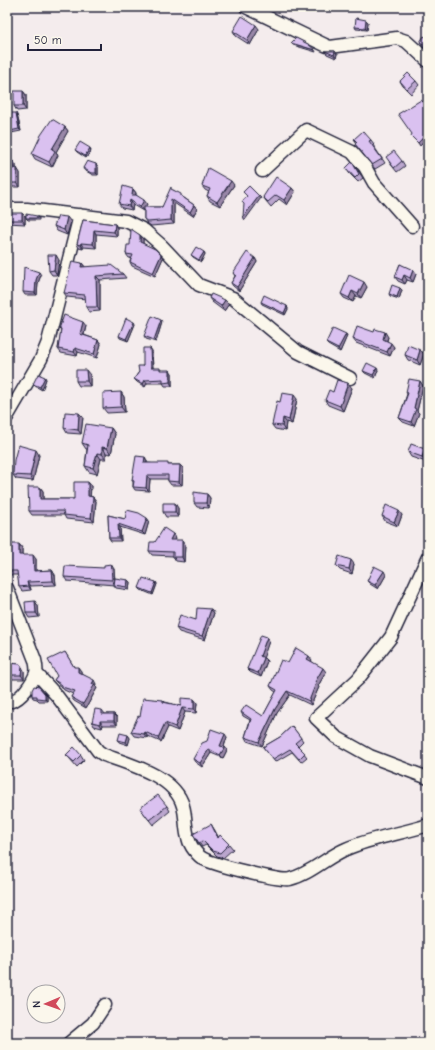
<svg xmlns="http://www.w3.org/2000/svg" width="435" height="1050" font-family="'Comic Neue',sans-serif">
  <rect width="100%" height="100%" fill="#f4eced"/>
  <filter id="ink" filterUnits="userSpaceOnUse"><feTurbulence type="fractalNoise" baseFrequency=".025" numOctaves="2"/><feDisplacementMap in="SourceGraphic" scale="8" xChannelSelector="R" yChannelSelector="G"/><feConvolveMatrix kernelMatrix="1 2 1 2 8 2 1 2 1" color-interpolation-filters="sRGB"/></filter>
  <g filter="url(#ink)">
    <g fill="none" stroke-linecap="round" stroke-linejoin="round">
      <g stroke="#22223b" stroke-width="15">
        <path id="minor" d="M246,7L325,45L330,47L397,38L406,41L428,61
          M262,171L306,130L352,152L365,167L374,183L412,226
          M7,209H27L126,221L144,230L161,245L199,285L233,298L298,352L350,378
          M7,417L41,359L48,342L80,215
          M428,557L391,637L358,679L316,718L336,737L370,756L428,778
          M7,588L35,660C36,664 37,669 36,673C33,682 21,699 12,701L7,700
          M36,673L57,696L98,751L104,755C129,764 175,776 183,806C187,819 184,835 192,847C194,850 199,856 202,858C211,864 281,882 290,879C310,874 327,857 346,849C373,837 401,834 428,825
          M69,1043L93,1023L105,1005"/>
      </g>
      <use href="#minor" stroke="#fbf7ec" stroke-width="12"/>
    </g>
    <path fill="#bba6ce" stroke="#22223b" d="M368,22L367,30L356,29L355,27Z
      M259,29L250,45L236,36L233,31Z
      M428,39V50L423,47L420,42Z
      M291,43L315,50L316,52L293,45Z
      M325,51H335L337,54L336,58L327,54Z
      M400,81H416L419,85L411,94L403,86Z
      M23,91L26,95V110L17,111L14,106Z
      M7,113L17,115L21,131L11,133L10,131L9,126H7Z
      M65,127L68,131L56,152L58,155L52,167L35,159L32,154Z
      M354,139L371,140L374,144L373,145L385,163L375,169L358,148L357,143Z
      M75,150L91,151L86,158L77,152Z
      M7,160L16,165V168L20,173V187H7Z
      M402,161L405,166L397,172L389,162Z
      M352,162L363,178L358,182L349,173L346,168Z
      M96,164L98,167V175H93L84,170L83,168Z
      M234,185L220,206L210,201L207,196L209,192L205,190L202,186Z
      M292,188L295,192L287,205L279,199L271,207L266,201L263,197Z
      M133,189L136,193V195L147,204L145,207H162L173,190L194,205L197,209L193,216L174,203V224L151,226L147,223L144,219V209L143,211L133,205L132,210L122,208L119,204Z
      M7,213L25,216V224L7,223Z
      M26,218H39V220H28Z
      M83,220L115,224L117,228V236L96,234V248L83,247V249L79,248L77,244Z
      M71,222L67,235L57,231L54,226Z
      M143,239V243L163,258L155,276L132,266L130,262L131,258H129L126,254L130,245Z
      M204,252L205,254L201,262L193,257L191,255Z
      M255,258L257,262L239,291L233,286L231,283L235,276L233,273Z
      M59,260L57,275H52L49,271Z
      M82,263L85,267L123,274L126,278L100,280V311L89,312L86,307V299L67,297L64,293Z
      M400,264L416,274L413,282L407,280L405,284L398,281L395,277Z
      M41,275L38,283L37,295H25L23,292Z
      M367,287L361,298L356,296L353,302L344,298L341,294Z
      M400,288L402,290L399,299L390,296L389,294Z
      M209,298L229,304L224,311L212,302Z
      M261,302L287,306L288,309L285,315L262,304Z
      M162,322L156,342L146,339L144,336Z
      M135,324L128,341L120,338L119,336Z
      M86,326L84,335L98,340L101,344L97,358L78,352L77,356L61,353L58,349L61,331L59,329Z
      M346,334L347,336L340,352L328,345L326,343Z
      M388,337L387,341L394,347L390,356L356,343L353,339Z
      M150,348L152,351L153,368L172,373V386H165L163,383H147L145,387L137,382L134,379L143,366Z
      M424,354L420,365L408,360L405,355Z
      M378,370L375,378L365,373L363,371Z
      M90,375V386H79L76,381Z
      M46,379L42,390L35,386L33,384Z
      M420,381L423,386L417,411L419,413L414,426L403,422L399,418L407,394L406,392Z
      M352,388L343,411L328,405L325,400L333,392Z
      M121,392L124,397L125,412L107,413L103,408Z
      M297,399L292,424L286,422L285,431L275,429L272,425L280,402Z
      M83,417L81,434L67,433L64,428Z
      M111,428L115,434L111,454L106,453V459H101L97,474L89,472L85,466L87,449H86L82,443Z
      M425,449L428,454L426,462L411,457L408,452Z
      M39,455L33,481L16,479L13,475Z
      M145,457L147,461V463L169,465H180L183,468L182,485H171L168,481V479H150L149,491L135,490L133,487V482L132,480Z
      M91,486L90,496L93,497L96,501L94,522L66,519L64,515H32L29,511L40,487L43,491V499H74Z
      M207,494L210,498L209,508L197,507L194,503Z
      M178,508V517H166L163,512Z
      M108,515L125,519L147,518L149,521L145,535L120,527L121,541H111L109,538Z
      M402,515L398,526L385,521L382,516Z
      M173,534L176,538L175,540L185,544L184,562L176,561L173,556L152,555L149,551L155,542Z
      M19,544L22,548V555L36,559V571L52,570L55,575L56,585L30,586L31,590L22,591L19,587L18,575H11L8,571Z
      M354,564L352,574L340,570L336,566Z
      M114,569L115,580H128L130,582L129,590L116,588L114,585L67,581L64,577Z
      M386,575L378,589L370,584L367,581Z
      M156,582L157,584L153,595L141,590L139,588Z
      M38,606L39,617L29,618L26,613Z
      M211,609L214,613L205,640L179,632L176,628L196,620Z
      M267,637L269,641L263,657L267,661L261,677L250,672L247,669Z
      M65,652L74,667L81,671V673L96,684L95,686L97,688L86,708L74,701L71,697L73,694L64,690L62,687L57,683L54,680L57,676Z
      M312,660L311,661L326,672L318,686L319,687L311,705L290,695L277,713L262,746L247,741L245,737L250,720L243,716L241,712L263,716L276,692L273,690L270,686L288,663Z
      M7,663L20,664L24,671V679H7Z
      M45,694L47,696V701H39L37,699L33,698L32,696Z
      M194,699L197,703L196,713L185,712L178,731L168,727L161,742L147,736V738L134,736L131,732L140,717L163,700L165,702L181,706Z
      M102,710L105,714H114L117,717V725H103L102,728L94,726L92,722Z
      M292,726L303,741L298,746L307,757L301,762L292,752L275,762L263,747L280,737Z
      M128,735L130,738L128,745L119,742L118,740Z
      M227,737L224,747H225L227,750L223,758L211,753L202,767L195,762L193,759Z
      M66,755H81L84,760L77,767L70,759Z
      M167,806L170,811L153,825L140,808Z
      M214,829L218,837L229,844L233,849L223,858L217,856L206,845L202,847L193,834Z"/>
    <path fill="#9987a8" stroke="#22223b" d="M366,20L368,22L367,30L365,28Z
      M256,25L259,29L250,45L247,40Z
      M335,51L337,54L336,58L334,55Z
      M23,91L26,95V110L23,106Z
      M16,113L17,115L21,131L19,129Z
      M65,127L68,131L56,152L58,155L52,167L49,162L52,149Z
      M428,132V137L420,146L418,143Z
      M90,148L91,151L86,158L85,156Z
      M13,161L16,165V173L13,169Z
      M96,164L98,167V175L96,173Z
      M17,168L20,173V187L17,183Z
      M231,181L234,185L220,206L217,202Z
      M292,188L295,192L287,205L284,200Z
      M133,189L136,193L134,199L132,195Z
      M259,196L261,198L245,220L243,217Z
      M171,199L174,203V224L171,220Z
      M130,200L133,205L132,210L129,206Z
      M144,200L147,204L143,211L140,207Z
      M194,205L197,209L193,216L190,212Z
      M22,213L25,216V224L22,220Z
      M67,217L71,222L67,235L64,230Z
      M115,224L117,228V236L114,232Z
      M94,230L96,234V248L93,244Z
      M140,235L143,239V245L140,242Z
      M81,243L83,247V249L80,245Z
      M204,252L205,254L201,262L199,260Z
      M56,255L59,260L57,275L54,270Z
      M161,255L163,258L155,276L153,273Z
      M255,258L257,262L239,291L237,287Z
      M82,263L85,267H81Z
      M413,270L416,274L413,282L410,278Z
      M39,272L41,275L38,283L37,295L35,293L36,280Z
      M404,275L407,280L405,284L402,280Z
      M96,276L100,280V311L97,307Z
      M364,282L367,287L361,298L358,294Z
      M400,288L402,290L399,299L397,297Z
      M352,291L356,296L353,302L349,298Z
      M225,300L229,304L224,311L221,306Z
      M287,306L288,309L285,315L284,313Z
      M161,320L162,322L156,342L154,340Z
      M83,322L86,326L83,338L80,334Z
      M134,322L135,324L128,341L126,339Z
      M385,332L388,337L386,343L383,339Z
      M346,334L347,336L340,352L338,349Z
      M98,340L101,344L97,358L94,354Z
      M391,343L394,347L390,356L387,352Z
      M75,348L78,352L77,356L74,352Z
      M150,348L152,351L153,371L151,368Z
      M420,350L424,354L420,365L417,360Z
      M377,368L378,370L375,378L373,375Z
      M86,370L90,375V386L87,381Z
      M170,370L172,373V386L170,382Z
      M45,377L46,379L42,390L40,387Z
      M145,380L147,383L145,387L143,384Z
      M420,381L423,386L417,411L419,413L414,426L411,422Z
      M348,383L352,388L343,411L340,406Z
      M8,384L9,387L7,402V391Z
      M121,392L124,397L125,412L121,407Z
      M294,395L297,399L292,424L289,420Z
      M79,413L83,417L81,434L78,430Z
      M283,418L286,422L285,431L282,426Z
      M111,428L115,434L111,454L107,448Z
      M102,447L106,453V459L102,454Z
      M425,449L428,454L426,462L422,457Z
      M36,450L39,455L33,481L30,476Z
      M97,453L101,459L97,474L93,468Z
      M145,457L147,461L146,466L144,463Z
      M180,465L183,468L182,485L179,482Z
      M147,475L150,479L149,491L146,488Z
      M88,482L91,486L90,500L88,496Z
      M40,487L43,491V503L40,499Z
      M207,494L210,498L209,508L206,503Z
      M93,497L96,501L94,522L91,518Z
      M175,503L178,508V517L175,512Z
      M399,511L402,515L398,526L394,522Z
      M147,518L149,521L145,535L142,532Z
      M118,524L120,527L121,541L119,538Z
      M173,534L176,538L172,544L170,540Z
      M182,540L185,544L184,562L182,557Z
      M19,544L22,548V559L19,555Z
      M33,555L36,559V575L34,571Z
      M351,560L354,564L352,574L349,569Z
      M111,564L114,569L115,585L112,580Z
      M52,570L55,575L56,585L53,581Z
      M384,571L386,575L378,589L375,585Z
      M128,580L130,582L129,590L127,587Z
      M27,582L30,586L31,590L28,586Z
      M156,582L157,584L153,595L152,593Z
      M35,601L38,606L39,617L36,613Z
      M211,609L214,613L205,640L202,636Z
      M267,637L269,641L263,659L260,656Z
      M309,656L312,660L310,663L307,659Z
      M264,658L267,661L261,677L258,673Z
      M22,667L24,671V679L21,675Z
      M78,667L81,671V675L78,672Z
      M323,668L326,672L318,686L319,687L311,705L309,701L315,682Z
      M94,680L96,684L95,686L97,688L86,708L83,704Z
      M287,691L290,695L277,713L262,746L259,742L275,709Z
      M45,694L47,696V701L45,699Z
      M194,699L197,703L196,713L194,709Z
      M182,708L185,712L178,731L175,727Z
      M114,714L117,717V725L114,721Z
      M100,721L103,725L102,728L100,724Z
      M165,723L168,727L161,742L158,738Z
      M145,732L147,736V738L144,734Z
      M225,734L227,737L223,749L220,746Z
      M128,735L130,738L128,745L126,742Z
      M225,747L227,750L223,758L220,755Z
      M209,749L211,753L202,767L200,763Z
      M211,824L214,829L221,842L218,838Z"/>
    <path fill="#dac1f0" stroke="#22223b" d="M242,16L256,25L247,40L233,31Z
      M356,18L366,20L365,28L355,27Z
      M424,36L428,39V47L420,42Z
      M296,38L308,44L315,50L291,43Z
      M325,51H335L334,55Z
      M408,73L416,81L407,89L400,81Z
      M14,91H23V106H14Z
      M421,100L428,106V127L427,129L428,130V132L418,143L411,136L412,134L398,114Z
      M7,113H16L19,129L10,131L9,124L7,123Z
      M52,119L65,127L52,149L55,151L49,162L32,154L41,135Z
      M363,131L371,140L369,141L382,159L372,165L355,144L357,142L354,139Z
      M80,142L90,148L85,156L75,150Z
      M394,151L402,161L394,168L386,157Z
      M7,160L13,161V169L17,168V183H7Z
      M87,161L96,164V173H91L83,168Z
      M352,162L359,174L355,178L346,168Z
      M208,168L231,181L217,202L207,196L210,189L202,186Z
      M276,177L292,188L284,200L276,195L268,202L263,197Z
      M123,186L133,189L132,195H136L144,200L140,207L130,200L129,206L119,204Z
      M249,186L259,196L243,217L244,204L242,202L247,196L243,192Z
      M171,187V189L181,194V196L194,205L190,212L171,199V220L148,222L144,219V207H162Z
      M7,213H22V220H7Z
      M26,214L37,216V218H26Z
      M58,216L67,217L64,230L54,226Z
      M83,220L115,224L114,232L94,230L93,244L81,243L80,245L77,244Z
      M131,229L140,235V242L155,249L161,255L153,273L130,262L133,255L126,254L127,245H130Z
      M196,247L204,252L199,260L191,255Z
      M247,252L255,258L237,287L231,283L236,275L233,273Z
      M48,255H56L54,270L49,271Z
      M72,261L82,263L81,267L111,265L123,274L96,276L97,307H86L85,295L64,293Z
      M400,264L413,270L410,278L404,275L402,280L395,277Z
      M24,267L39,272L36,280L35,293L23,292Z
      M349,275L364,282L358,294L352,291L349,298L341,294Z
      M392,285L400,288L397,297L389,294Z
      M211,294L225,300L221,306L209,298Z
      M264,295L287,306L284,313L261,302Z
      M64,315L83,322L80,334L98,340L94,354L75,348L74,352L58,349L61,329H59Z
      M152,316L161,320L154,340L144,336Z
      M126,318L134,322L126,339L119,336Z
      M357,326L374,332L375,329L385,332L383,339L391,343L387,352L353,339Z
      M333,328L346,334L338,349L326,343Z
      M408,345L420,350L417,360L405,355Z
      M143,348H150L151,368H160V370H170V382L163,383V379L145,380L143,384L134,379L139,372L138,366H143Z
      M367,363L377,368L373,375L363,371Z
      M76,370H86L87,381H76Z
      M38,374L45,377L40,387L33,384Z
      M409,379L420,381L414,408L416,409L411,422L399,418L408,393L406,392Z
      M337,380L348,383L340,406L325,400L329,390L333,392Z
      M121,392V407L103,408V393Z
      M282,393L294,395L289,420L283,418L282,426L272,425L277,401L280,402Z
      M65,412L79,413L78,430L64,428Z
      M86,424L111,428L107,448L102,447V454L97,453L93,468L85,466L88,445L82,443Z
      M411,444L425,449L422,457L408,452Z
      M18,445L36,450L30,476L13,475L14,460Z
      M136,456L145,457L144,463H168V465H180L179,482L168,481V475H147L146,488L133,487L134,481L132,480Z
      M74,482H88V496L93,497L91,518L64,515L63,511H29L28,487H40V499H74Z
      M194,492L207,494L206,503H194Z
      M163,503H175V512H163Z
      M386,505L399,511L394,522L382,516Z
      M127,510L139,513L147,518L142,532L118,524L119,538H109L108,515L125,519Z
      M164,528L173,534L170,540H182V557H173V552L149,551L150,542H155Z
      M8,544H19V555H33L34,571L52,570L53,581L27,582L28,586L19,587L17,571H8Z
      M339,556L351,560L349,569L336,566Z
      M111,564L112,580L64,577L65,566L104,568V565Z
      M374,566L384,571L375,585L367,581Z
      M115,578L128,580L127,587L114,585Z
      M143,578L156,582L152,593L139,588Z
      M35,601L36,613H26L25,602Z
      M197,608L211,609L202,636L176,628L180,615L196,620Z
      M261,635L267,637L260,656L264,658L258,673L247,669Z
      M296,648L309,656L307,659L323,668L315,682L316,683L309,701L287,691L275,709L259,742L245,737L251,719L241,712L246,705L263,716L277,690L270,686L281,660L288,663Z
      M65,652L74,667H78V672L94,680L92,684H95L83,704L71,697L75,691L62,687V685L54,680L57,676L48,660Z
      M7,663L20,664L22,667L21,675H7Z
      M34,686L39,687L45,694V699L37,698V696H32V690Z
      M143,698L163,700V702L181,706V698L194,699V709L182,708L175,727L165,723L158,738L145,732L144,734L131,732L138,716L140,717Z
      M95,709L102,710V714H114V721H100V724L92,722Z
      M292,726L301,738L295,743L305,753L299,759L290,749L273,759L263,747L280,737Z
      M211,729L225,734L220,746L225,747L220,755L209,749L200,763L193,759L202,743L207,741Z
      M120,733L128,735L126,742L118,740Z
      M74,747L81,755L74,762L66,755Z
      M158,795L167,806L149,820L140,808Z
      M211,824L218,838L220,835L229,844L220,853L213,851L203,841L199,843L193,834Z"/>
  </g>
  <rect width="435" height="1050" fill="none" stroke="#fbf7ec" stroke-width="24"/>
  <rect x="12" y="12" width="411" height="1026" fill="none" stroke="#22223b" stroke-width="1.5" filter="url(#ink)"/>
  <g transform="translate(46 1004) rotate(268)"><circle r="19" fill="#fbf7ec" stroke="#a4a2a5"/>
  <path d="M0-3L7 15L0 10L-7 15Z" fill="#d1495b"/>
  <text y="-6" font-size="11" font-weight="bold" text-anchor="middle" fill="#22223b">N</text>
  </g>
  <path d="M28 44v6h73v-6" fill="none" stroke="#22223b" stroke-width="2"/>
  <text x="34" y="44" font-size="12" fill="#22223b" stroke="#fbf7ec" stroke-width="3" paint-order="stroke">50 m</text>
</svg>
